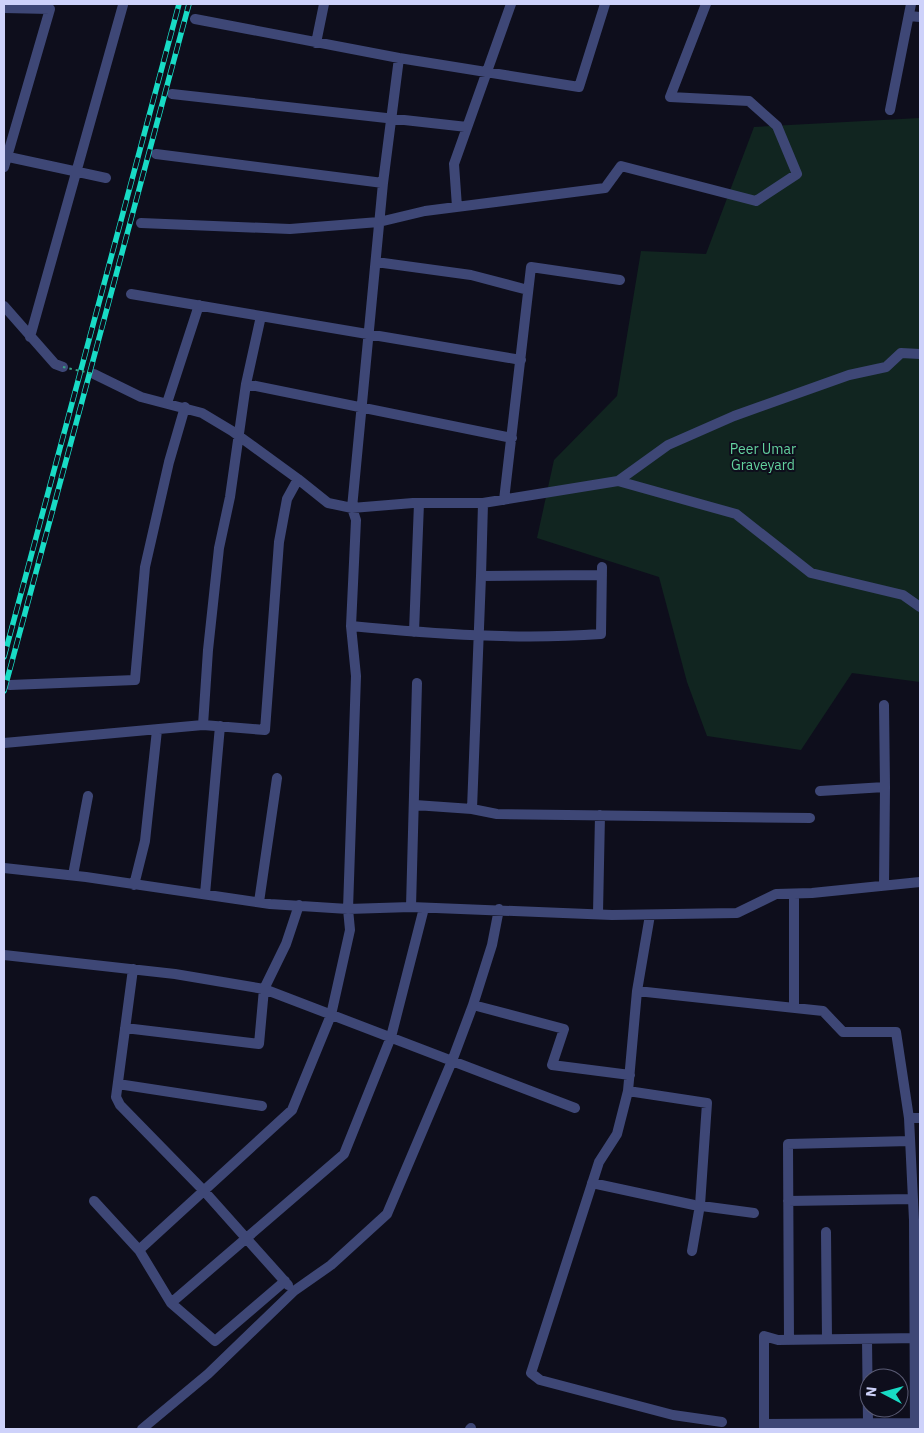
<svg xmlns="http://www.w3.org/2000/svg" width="924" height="1433" font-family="'IBM Plex Sans',sans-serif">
  <rect width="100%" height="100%" fill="#0e0e1c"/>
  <path fill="#112520" d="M920,118V682L852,673L801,750L707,736L687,682L659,577L537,538L554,460L617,396L641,251L706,254L754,127Z"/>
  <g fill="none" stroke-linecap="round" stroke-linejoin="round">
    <path stroke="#3e4776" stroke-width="10" d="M4,8L50,9L4,167
      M909,16L920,17
      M195,19L399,58L579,87L605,4
      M316,43L324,4
      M172,94L467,127
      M890,110L911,4
      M156,154L383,183L352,508L356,520L351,626L356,676L348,909L350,930L331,1015L292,1110L139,1250L171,1303
      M4,156L106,178
      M383,183L399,58
      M457,207L454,164L511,4
      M141,223L290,229L379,222L425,211L605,188L621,166L756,201L797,174L777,126L749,101L670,97L706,4
      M376,262L471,275L528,290
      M131,294L521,360
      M4,306L55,364L63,367
      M30,337L123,5
      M246,384L261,316
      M167,403L199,305
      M298,479L328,503L352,508L413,503H483L481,576L602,575
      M618,481L736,514L811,573L903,595L920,607
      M504,500L531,267L620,280
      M483,503L618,481L668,445L734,416L849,375L886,367L901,353L920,354
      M351,626C435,634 518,640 601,634L602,567
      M414,632L419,503
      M10,685L135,680L145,567L169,462L185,407
      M203,725L208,650L219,548L230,497L246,384L512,438
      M4,743L203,725L265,730L279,542L287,499L298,479L232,431L202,413L141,397L94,374
      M820,791L885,787L884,705
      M415,805L472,809L497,814L810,818
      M472,809L481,576
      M4,868L86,877L270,904L348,909L411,907L612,915L737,913L776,894L812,893L920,882
      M73,875L88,796
      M134,885L145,841L157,730
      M884,886L885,787
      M205,894L220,726
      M259,902L277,778
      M411,907L417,683
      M598,913L600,815
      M650,915L637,991L628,1091L617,1134L599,1162L531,1373L540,1380L673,1415L722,1422
      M4,955L175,974L264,989L575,1108
      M133,969L116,1097L120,1105L205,1192L288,1285
      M637,991L823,1011L843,1032H896L909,1118L914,1220L915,1429
      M473,1005L564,1029L552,1065L630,1075
      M794,1008V894
      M125,1028L259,1044L264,989L286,944L299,905
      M118,1084L262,1106
      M628,1091L707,1103L700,1205L692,1251
      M909,1118H920
      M592,1183L694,1205L754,1213
      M94,1201L139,1250
      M788,1201L913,1199
      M826,1232L827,1339
      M285,1281L215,1341L171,1303L344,1154L391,1037L424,908
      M867,1339L868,1423
      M789,1340L788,1144L910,1141
      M764,1424L915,1423
      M142,1429L208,1374L294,1291L331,1265L387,1214L452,1061L473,1005L492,945L499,909
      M470,1429L471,1428
      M764,1429V1336L778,1340L919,1338"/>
    <g stroke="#18dbc5" stroke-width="5.5">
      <path id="rail" d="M4,657L179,4
        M4,691L189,4"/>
    </g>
    <use href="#rail" stroke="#0e0e1c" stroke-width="4" stroke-dasharray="11" stroke-linecap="butt"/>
    <path stroke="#3aa286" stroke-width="2" stroke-dasharray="2.5 4" stroke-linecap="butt" d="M63,367L94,374"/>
  </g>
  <g text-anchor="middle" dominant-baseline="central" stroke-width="4" stroke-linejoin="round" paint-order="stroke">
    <g font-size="14" fill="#63d19e" stroke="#0e0e1c">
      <text x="763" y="449">Peer Umar<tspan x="763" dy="16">Graveyard</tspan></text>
    </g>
  </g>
  <rect width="924" height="1433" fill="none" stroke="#ced2fa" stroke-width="10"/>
  <g transform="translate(884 1393) rotate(276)"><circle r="24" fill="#0e0e1c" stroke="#5b5c75"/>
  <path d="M0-4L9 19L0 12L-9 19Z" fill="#18dbc5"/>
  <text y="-8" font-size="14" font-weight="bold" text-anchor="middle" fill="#ced2fa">N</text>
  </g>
</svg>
